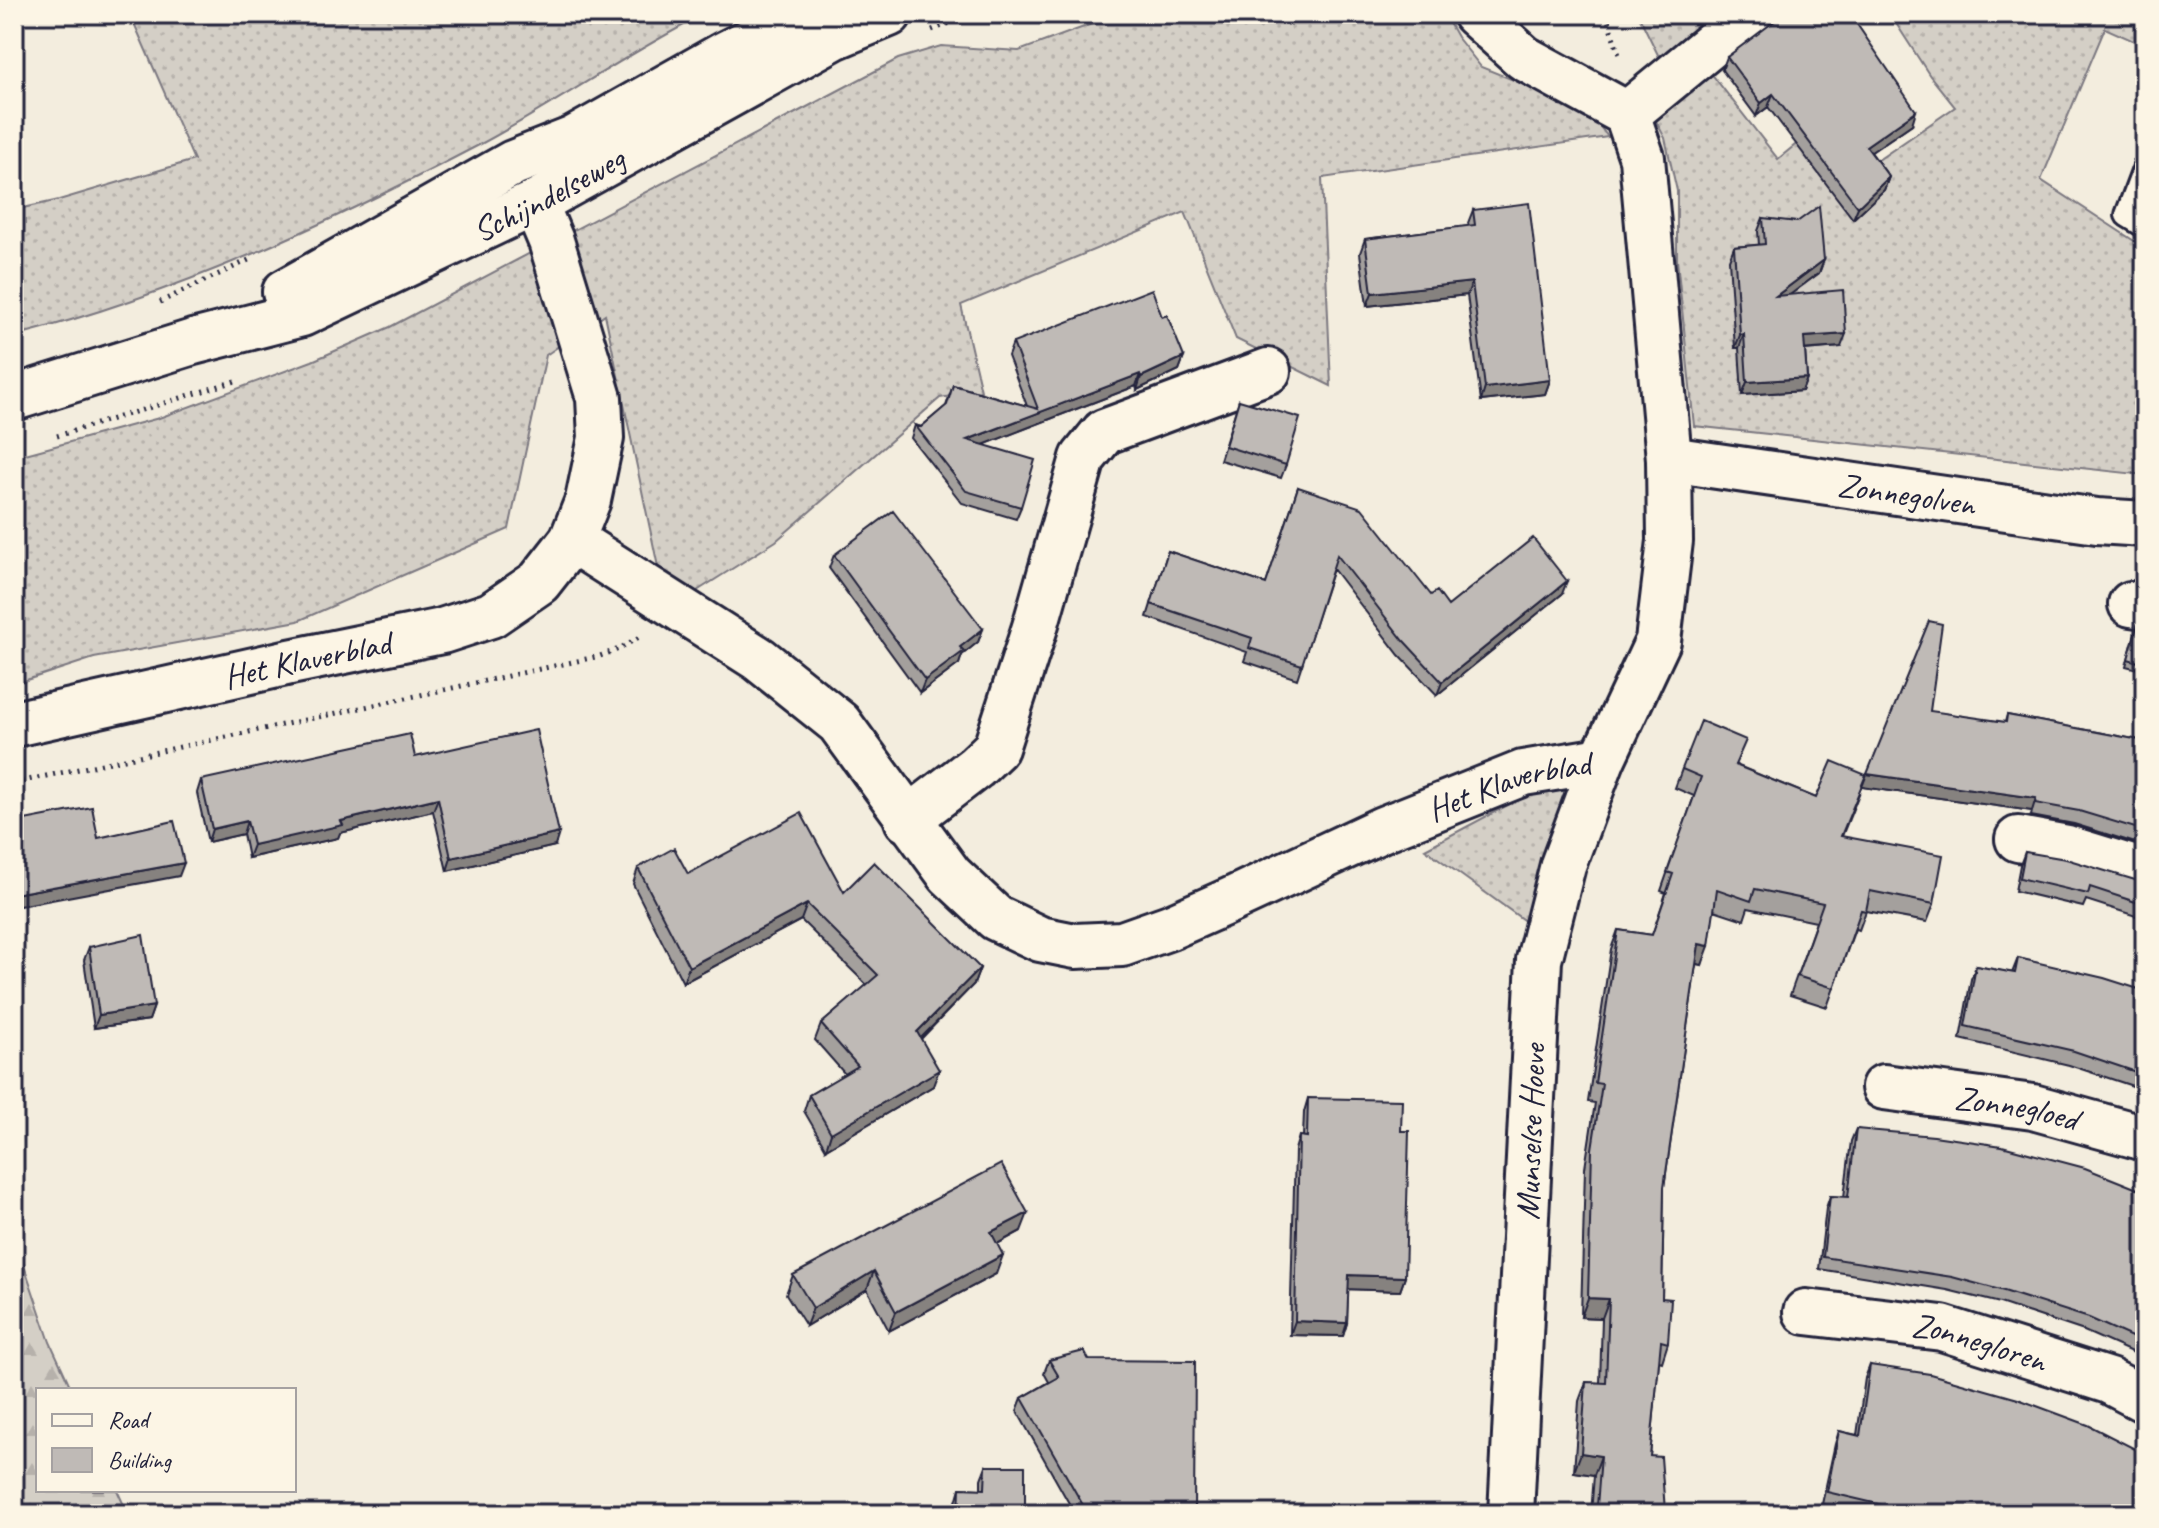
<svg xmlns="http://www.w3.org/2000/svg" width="2159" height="1528" font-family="Caveat,sans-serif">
  <defs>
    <pattern id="grass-dots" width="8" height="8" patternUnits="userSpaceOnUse" patternTransform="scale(2)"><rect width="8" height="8" fill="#d4cfc6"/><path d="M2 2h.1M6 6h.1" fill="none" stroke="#b6b1ab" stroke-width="1.8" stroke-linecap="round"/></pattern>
    <pattern id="forest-firs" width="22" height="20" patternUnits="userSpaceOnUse" patternTransform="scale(2)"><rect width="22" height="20" fill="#d4cfc6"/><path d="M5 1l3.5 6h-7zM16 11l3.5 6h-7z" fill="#b6b1ab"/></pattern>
  </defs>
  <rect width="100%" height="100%" fill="#f3edde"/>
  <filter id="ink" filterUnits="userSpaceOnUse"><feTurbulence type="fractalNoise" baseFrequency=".0125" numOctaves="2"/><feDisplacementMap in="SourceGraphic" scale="16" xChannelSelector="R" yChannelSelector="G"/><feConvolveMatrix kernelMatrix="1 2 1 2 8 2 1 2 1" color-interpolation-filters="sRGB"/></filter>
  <g filter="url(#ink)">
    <path fill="url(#grass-dots)" stroke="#7b7880" stroke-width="2" d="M130,14H705C627,53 556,104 479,145C330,223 177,294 14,336V210L59,200L194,160Z
      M1119,14H1444L1457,37L1481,67L1586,109L1608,137L1322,178L1331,386L1236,339L1185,212L961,305L981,391L940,398L776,541L667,610L605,314L546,355L509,529L298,621L94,658L14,684V457L159,418L312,361L390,327L898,59L941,46L1019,51Z
      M1638,14H1718L1660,59Z
      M1890,14H2143L2145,46L2105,28L2041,180L2145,248V475L1694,426L1677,260V191L1665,138L1651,112L1707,68L1778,159L1800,141L1862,171L1955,107L1930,76Z
      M1576,769L1529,924L1425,849Z"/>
    <path fill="url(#forest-firs)" stroke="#7b7880" stroke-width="2" d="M14,1236L50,1342L72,1390H38V1490H117L128,1514H19L14,1454Z"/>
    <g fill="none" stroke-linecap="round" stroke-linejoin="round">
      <g stroke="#22223b" stroke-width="28">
        <path id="service" d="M2145,167L2127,215L2145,226"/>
      </g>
      <g stroke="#22223b" stroke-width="50">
        <g id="minor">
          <path d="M1475,14L1524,58L1627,114L1642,158L1669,459L1670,541L1658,641L1602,760L1563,865L1539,960L1511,1514"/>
          <path d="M1627,114L1749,14"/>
          <path id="s1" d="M1669,459L2097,521L2145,524"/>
          <path id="s2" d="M572,540L759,659L839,723L950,875L996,918L1040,939L1075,946L1122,944L1170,927L1231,900L1383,829L1523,773L1602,760"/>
          <path d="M2131,604L2145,606"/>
          <path id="s3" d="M14,724L290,662L442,631L491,615L539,582L572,540L588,500L601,438L599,398L551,241L535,203"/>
          <path d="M907,820L976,767L996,748L1035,627L1083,458L1104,432L1268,371"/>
          <path d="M2018,839L2067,848L2145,872"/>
          <path id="s4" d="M1884,1087L2033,1107L2145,1138"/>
          <path id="s5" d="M1806,1312L1942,1328L2109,1381L2145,1400"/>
        </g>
      </g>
      <g stroke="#22223b" stroke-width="50">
        <g id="secondary">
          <path d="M285,292L513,163L574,139L725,54L804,14"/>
          <path id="s6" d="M14,398L193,342L302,314L535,203L834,37L889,14"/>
        </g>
      </g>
      <path stroke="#22223b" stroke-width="5" stroke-dasharray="2 6" stroke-linecap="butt" d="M1606,14L1620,58
        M932,30L973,14
        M160,302L253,258
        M57,436L239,380
        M14,783L600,656L619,649L639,637"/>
      <use href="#service" stroke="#fcf5e5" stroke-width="22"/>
      <use href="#minor" stroke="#fcf5e5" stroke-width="44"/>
      <use href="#secondary" stroke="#fcf5e5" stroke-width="44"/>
    </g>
    <path fill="#a4a09d" stroke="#22223b" stroke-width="2" d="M1727,57L1912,124L1871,152L1889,177L1884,190L1853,219L1768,107L1756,116L1722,70Z
      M1473,210L1550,380L1545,394L1481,401L1467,295L1367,306L1360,253L1365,239L1469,226L1468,223Z
      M1763,218L1824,260L1819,273L1790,294L1841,347L1805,350L1807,378L1802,391L1742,395L1739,348H1735L1729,260L1734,247L1759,245L1758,231Z
      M1013,343L1184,357L1179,370L1137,390L1136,386L983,445L1021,507L1016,519L962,503L911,438L915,425L921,427L946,406L953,385L1027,406L1008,356Z
      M1239,400L1286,465L1281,478L1220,460Z
      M1298,487L1431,595L1448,606L1562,594L1437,695L1399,655L1333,569L1297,679L1244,661L1247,652L1147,617L1168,551L1266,584Z
      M834,555L983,629L978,642L962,655L959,664L920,693L829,568Z
      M2138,623L2145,624V671L2126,666Z
      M2007,715L2145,741V846L2074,824L2031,816L2032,811L1862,787L1867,774L2005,722Z
      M415,757L555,846L447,871L433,811L340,833L338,838L248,858L243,834L208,842L197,793L201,780Z
      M1736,765L1816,798L1859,794L1842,836L1934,904L1927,922L1866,911L1859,930L1855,929L1827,1007L1790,995L1816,922L1748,908L1744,920L1714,910L1702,965L1696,964L1664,1187L1662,1298L1668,1343L1662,1362L1659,1361L1650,1456L1665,1511L1664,1514H1591L1594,1475L1574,1472L1579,1401L1586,1382L1600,1383L1602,1318L1581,1317L1585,1168L1595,1103L1588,1102L1611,949L1618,930L1652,935L1666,893L1661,891L1694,796L1675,788L1682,769Z
      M2025,852L2145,883V919L2086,900L2083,907L2015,891L2020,865Z
      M638,868L844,892L980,968L974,984L921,1039L933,1086L826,1149L804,1111L809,1095L845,1074L815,1040L821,1024L867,985L801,920L683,983L633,884Z
      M89,947L154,1006L149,1020L94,1028L84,960Z
      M2018,958L2145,991V1090L2069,1065L1960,1039L1971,979L1976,966L2012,973Z
      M1308,1098L1401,1131L1405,1277L1400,1291L1348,1289L1347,1323L1343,1336L1290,1335L1295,1150L1299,1136L1303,1137L1304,1112Z
      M1856,1129L2145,1192V1358L2084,1331L2000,1303L1947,1290L1819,1269L1826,1208L1830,1196L1844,1197L1851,1141Z
      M1021,1231L997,1244L996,1274L889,1331L867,1289L806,1326L786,1294L793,1275Z
      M1049,1360H1089L1194,1514H1075L1017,1411L1022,1398L1049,1382L1044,1373Z
      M1870,1365L2145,1514H1864L1822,1504L1835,1444L1839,1431L1857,1435L1865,1378Z
      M986,1466L1025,1514H955L956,1502L960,1488L981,1489V1479Z"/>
    <path fill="#86827f" stroke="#22223b" stroke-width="2" d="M1773,94L1768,107L1756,116L1761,103Z
      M1916,111L1912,124L1861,159L1866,146Z
      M1889,177L1884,190L1853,219L1858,207Z
      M1824,260L1819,273L1771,309L1776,296Z
      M1472,282L1467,295L1367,306L1372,293Z
      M1744,334L1739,348H1735L1740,335Z
      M1846,334L1841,347L1799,350L1804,337Z
      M1184,357L1179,370L1137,390L1141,377Z
      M1140,374L1136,386L962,453L967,440Z
      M1807,378L1802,391L1742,395L1747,382Z
      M1550,380L1545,394L1481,401L1485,388Z
      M1567,581L1562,594L1437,695L1442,682Z
      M983,629L978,642L962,655L959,664L920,693L925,680L960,647Z
      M1867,774L2036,798L2032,811L1862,787Z
      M438,798L433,811L340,833L338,838L248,858L253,845L341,821Z
      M247,821L243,834L208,842L212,829Z
      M559,833L555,846L447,871L451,858Z
      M184,863L179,876L14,907V894Z
      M807,904L801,920L683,983L689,967Z
      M1699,944L1709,946L1702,965L1692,963Z
      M980,968L974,984L911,1048L917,1032Z
      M154,1006L149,1020L94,1028L99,1015Z
      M939,1070L933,1086L826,1149L831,1133Z
      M1028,1213L1021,1231L984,1251L991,1232Z
      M1003,1255L996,1274L889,1331L896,1312Z
      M874,1271L867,1289L806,1326L813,1308Z
      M1349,1275L1405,1277L1400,1291L1344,1289Z
      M1588,1298L1609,1299L1602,1318L1581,1317Z
      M1295,1321L1347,1323L1343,1336L1290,1335Z
      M1581,1453L1601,1456L1594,1475L1574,1472Z
      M1597,1506L1665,1511L1664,1514H1594Z"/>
    <path fill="#bfbab6" stroke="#22223b" stroke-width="2" d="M1784,14H1850L1916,111L1866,146L1889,177L1858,207L1773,94L1761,103L1727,57Z
      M1529,203L1550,380L1485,388L1472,282L1372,293L1365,239L1475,225L1473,210Z
      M1819,206L1824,260L1776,296L1843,290L1846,334L1804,337L1807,378L1747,382L1744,334L1740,335L1734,247L1765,244L1763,218L1797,222Z
      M1152,289L1162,317L1167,315L1184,357L1141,377L1140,374L967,440L1035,460L1021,507L966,491L915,425L921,427L947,405L953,385L1038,409L1013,343Z
      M1239,400L1300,418L1286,465L1225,446Z
      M1298,487L1362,508L1431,595L1437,591L1448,606L1533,538L1567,581L1442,682L1404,641L1337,555L1302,665L1249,648L1252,638L1151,604L1168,551L1266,584Z
      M893,511L983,629L960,647L964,651L925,680L834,555Z
      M1929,621L1942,624L1930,711L2006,722L2007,715L2145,741V831L2079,811L2035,803L2036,798L1867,774Z
      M2138,623L2145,624V664L2128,659Z
      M1701,721L1746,740L1735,765L1816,798L1832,761L1866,775L1841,836L1943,855L1934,904L1870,891L1866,911L1861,910L1834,988L1797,976L1823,903L1755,889L1751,901L1717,889L1709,946L1699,944L1664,1187L1662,1298L1671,1299L1668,1343L1661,1341L1650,1456L1661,1457L1665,1511L1597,1506L1601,1456L1581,1453L1586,1382L1606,1383L1609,1299L1588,1298L1592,1149L1602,1084L1595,1083L1618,930L1652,935L1673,874L1667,872L1701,777L1682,769Z
      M536,730L559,833L451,858L438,798L341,821L343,825L253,845L247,821L212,829L201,780L410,734L415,757Z
      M92,807L98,838L174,821L184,863L14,894V822Z
      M801,813L844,892L874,862L980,968L917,1032L939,1070L831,1133L809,1095L858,1066L821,1024L878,975L807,904L689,967L638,868L674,848L688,874Z
      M2025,852L2066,859L2145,883V905L2090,887L2088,894L2020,878Z
      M143,935L154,1006L99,1015L89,947Z
      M2018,958L2104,978L2145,991V1075L2074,1051L1965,1026L1976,966L2015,973Z
      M1308,1098L1402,1100L1401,1131H1409L1405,1277L1349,1275L1347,1323L1295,1321L1299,1136L1307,1137Z
      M1856,1129L1934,1136L2002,1146L2085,1168L2145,1192V1343L2089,1318L2004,1291L1952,1277L1823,1257L1830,1196L1848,1197Z
      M1001,1164L1028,1213L991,1232L1003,1255L896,1312L874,1271L813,1308L793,1275Z
      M1084,1351L1089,1360L1195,1361L1194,1514H1088L1022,1398L1059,1377L1049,1360Z
      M1870,1365L1930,1374L2018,1399L2088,1425L2145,1454V1514H1921L1827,1492L1839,1431L1860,1436Z
      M986,1466H1025V1514H959L960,1488L985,1489Z"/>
  </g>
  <g text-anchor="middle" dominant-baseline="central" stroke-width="8" stroke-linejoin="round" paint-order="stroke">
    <g font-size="34" fill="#22223b" stroke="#fcf5e5">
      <text stroke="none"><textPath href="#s6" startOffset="574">Schijndelseweg</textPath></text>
      <text stroke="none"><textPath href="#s1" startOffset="240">Zonnegolven</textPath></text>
      <text stroke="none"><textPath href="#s3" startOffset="300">Het Klaverblad</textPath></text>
      <text stroke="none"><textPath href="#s2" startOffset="1126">Het Klaverblad</textPath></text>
      <text stroke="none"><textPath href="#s4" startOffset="134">Zonnegloed</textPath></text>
      <text transform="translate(1530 1132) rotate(-88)">Munselse Hoeve</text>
      <text stroke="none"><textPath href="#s5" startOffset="176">Zonnegloren</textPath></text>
    </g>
  </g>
  <rect width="2159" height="1528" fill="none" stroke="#fcf5e5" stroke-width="48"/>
  <rect x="24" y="24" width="2111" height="1480" fill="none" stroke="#22223b" stroke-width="3" filter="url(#ink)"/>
  <rect x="36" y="1388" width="260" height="104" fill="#fcf5e5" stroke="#a5a1a1" stroke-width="2"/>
  <rect x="52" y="1414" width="40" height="12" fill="#fcf5e5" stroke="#a5a1a1" stroke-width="2"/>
  <text x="108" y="1428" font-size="24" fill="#22223b">Road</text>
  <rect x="52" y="1448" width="40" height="24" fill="#bfbab6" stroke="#a5a1a1" stroke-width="2"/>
  <text x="108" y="1468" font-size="24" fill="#22223b">Building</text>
</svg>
